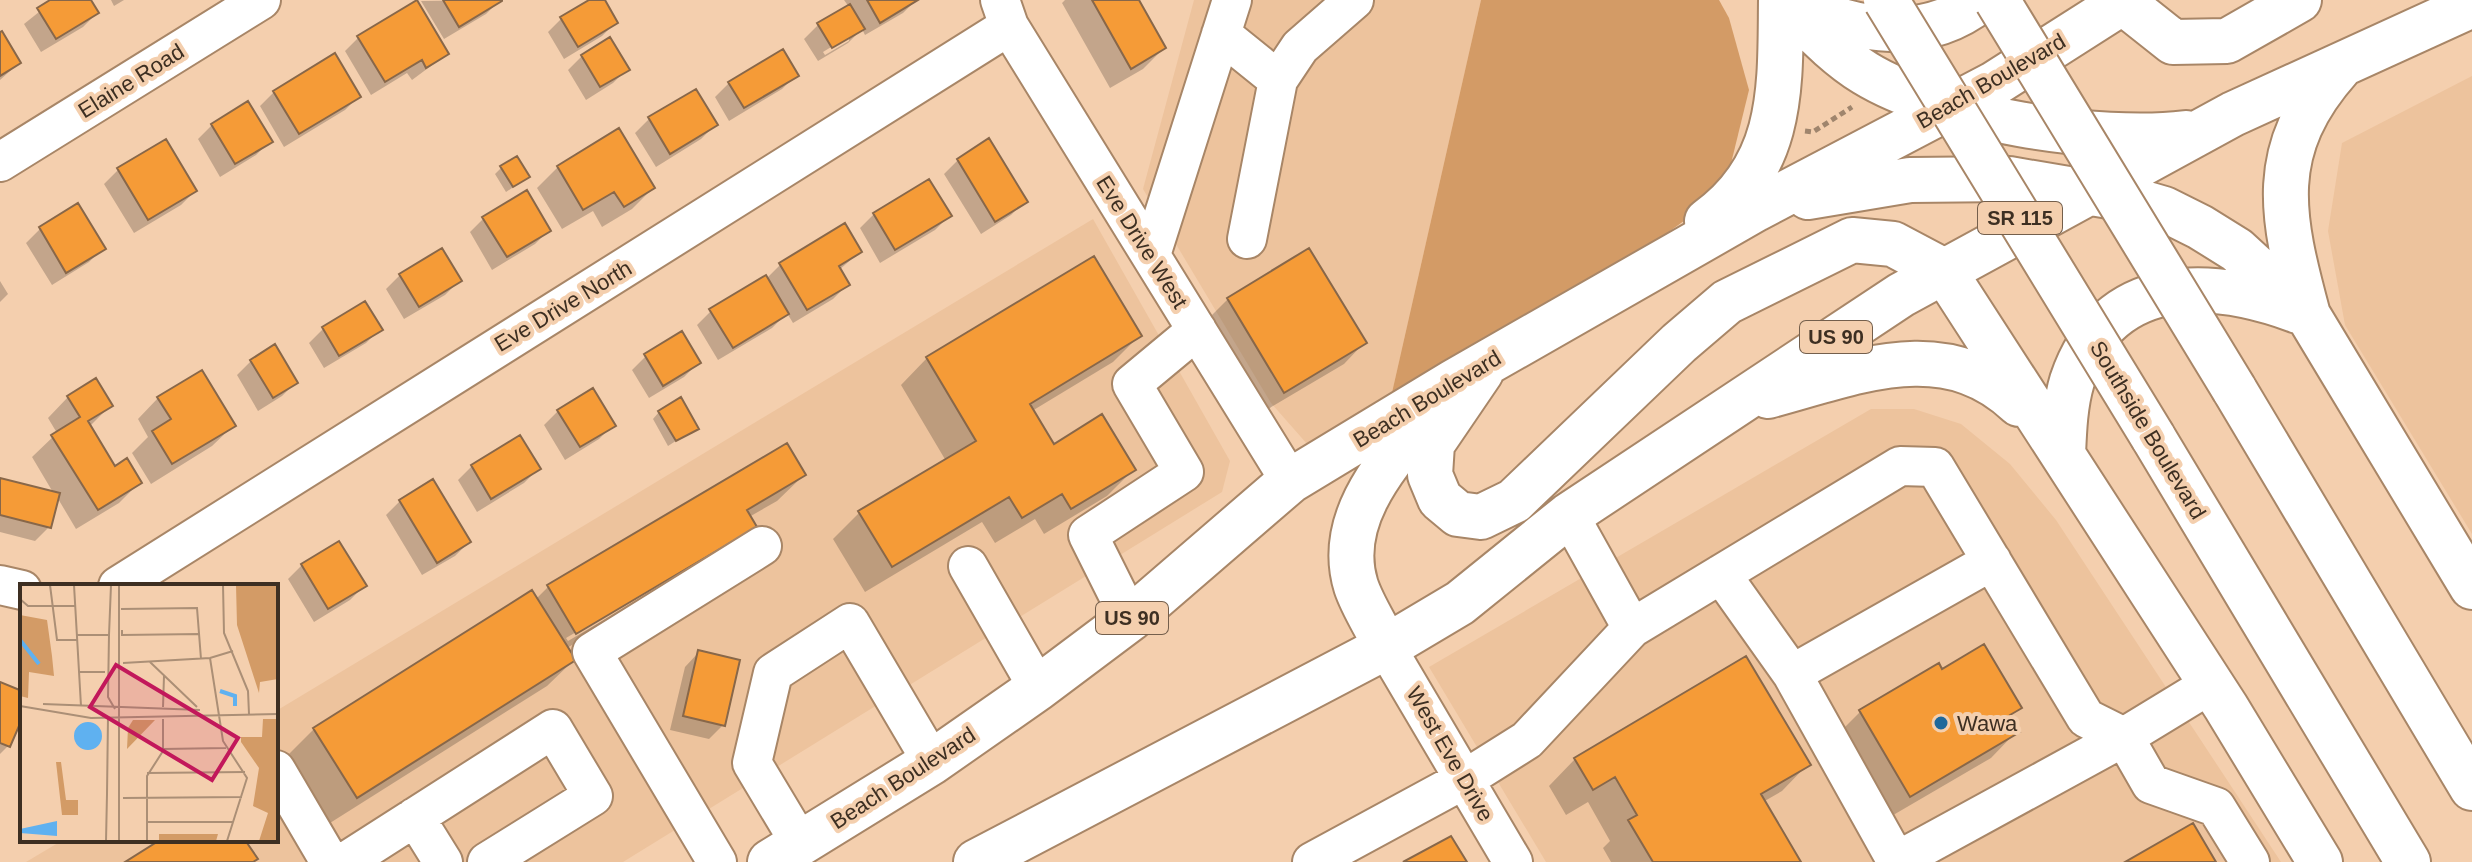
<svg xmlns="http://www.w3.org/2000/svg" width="2472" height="862" font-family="Helvetica,sans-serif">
  <rect width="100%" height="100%" fill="#f4cfae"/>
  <path fill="#edc39d" d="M1194,0H1481L1391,397L1308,445L1271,403L1143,189Z
    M2472,76V534L2345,325L2328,231L2342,143Z
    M1093,219L1230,461L1222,492L623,862H26L63,840H276V711Z
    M1871,409H1914L1961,424L2010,464L2056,520L2281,862H1546L1429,667Z"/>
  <path fill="#d39b66" d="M1481,0H1719L1729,18L1749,90L1724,192L1652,244L1391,397Z"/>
  <path fill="#0003" fill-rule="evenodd" d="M54,0H89L97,13L83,27L41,52L24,24Z
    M111,0H124L114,6Z
    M500,0L486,14L444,39L421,1Z
    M592,0H602L616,22L602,36L564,59L548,32L562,18Z
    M844,0H916L903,13L865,35L862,29L848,43L818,61L804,39L818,25L849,7ZM849,36V41L825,55L823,52Z
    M1065,0H1137L1164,48L1143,69L1110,88L1062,3Z
    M0,34L19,63L0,80Z
    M359,37L447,54L412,80L407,73L371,95L345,51Z
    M582,56L627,69L613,83L586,100L568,70Z
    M796,75L782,89L729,121L715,97L729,83Z
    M274,92L359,96L345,110L284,147L260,106Z
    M248,104L270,141L256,155L220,177L198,139L212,125Z
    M649,119L715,125L701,139L656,167L635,133Z
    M958,160L1025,201L1011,215L981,234L944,174Z
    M502,167L528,177L506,192L495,174Z
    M558,167L653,188L632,209L602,227L593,211L562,229L537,188Z
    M118,170L195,191L181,205L134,233L104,184Z
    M928,182L949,216L935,230L880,263L860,228L874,214Z
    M484,218L549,230L535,244L492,270L470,232Z
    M40,229L103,248L89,262L52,285L26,243Z
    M860,252L839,270L847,285L833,299L793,323L787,313L772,328L718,360L697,325L711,311L766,279L780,265Z
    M400,275L459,281L445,295L404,319L386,289Z
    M0,281L8,294L0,302Z
    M1228,299L1364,343L1344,364L1263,412L1207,320Z
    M365,304L380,329L366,343L324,368L309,343L323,329Z
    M1139,336L1113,362L1032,411L1053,447L1133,470L1107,496L1044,534L1035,519L995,543L982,522L865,592L833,539L859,513L946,461L901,385L927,358Z
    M275,347L296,382L282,396L258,411L237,375L251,361Z
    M646,356L698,363L684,377L649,398L632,370Z
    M68,397L111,405L89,427L114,468L140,482L119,503L76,529L57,497L49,527L35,541L0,532V480L54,494L32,457L57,433L48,418Z
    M158,398L233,426L212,446L151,484L132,453L148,437L138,419Z
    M558,411L613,425L599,439L565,460L544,425Z
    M659,412L696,428L668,446L653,419Z
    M472,466L538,469L524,483L477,512L458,480Z
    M804,475L777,501L749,517L755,527L728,553L567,648L574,660L547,686L330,823L287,756L314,729L536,599L548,587ZM727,543V548L568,641L566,638Z
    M400,501L469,542L455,556L422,575L386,515Z
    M302,565L364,586L350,600L314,622L288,579Z
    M699,652L723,725L709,739L670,730L685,667Z
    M1942,671L2019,708L2009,717L2017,731L1991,758L1883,821L1834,738L1861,711Z
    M0,684L22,694V714L8,746L0,754Z
    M1575,759L1808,764L1782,791L1763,802L1798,862H1611L1603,848L1610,841L1588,802L1566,815L1549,786Z"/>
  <path fill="#f59b37" stroke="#886749" stroke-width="2" d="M50,0H91L99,13L56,39L37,8Z
    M417,0L449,54L426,68L422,60L385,82L357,36Z
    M443,0H502V1L459,27Z
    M589,0H605L618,23L578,47L560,17Z
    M867,0H918L880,23Z
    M1092,0H1139L1166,48L1131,69Z
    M850,4L865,29L832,48L817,23Z
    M2,31L21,63L0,76V32Z
    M610,37L630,70L600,87L581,55Z
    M783,49L799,76L744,108L728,82Z
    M335,53L361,97L299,134L273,91Z
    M696,89L718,125L670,154L648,117Z
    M248,101L273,142L235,164L211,124Z
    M619,128L655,188L624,207L614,192L583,210L557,166Z
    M989,138L1028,202L995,222L957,159Z
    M166,139L197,191L148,220L117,168Z
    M517,156L530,177L513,187L500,166Z
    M929,179L952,216L895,250L873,213Z
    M527,190L551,231L507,257L482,217Z
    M78,203L106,249L66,273L39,227Z
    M845,223L862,252L839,266L850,285L807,310L779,263Z
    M442,248L462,281L419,307L399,274Z
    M1309,248L1367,343L1284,393L1227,298Z
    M1094,256L1142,336L1030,404L1054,444L1102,414L1136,470L1071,509L1062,494L1022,518L1009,497L892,567L858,511L976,441L926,357Z
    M766,275L789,314L733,348L709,309Z
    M365,301L383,330L339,356L322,327Z
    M682,331L701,363L663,386L644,354Z
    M275,344L298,383L273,398L250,360Z
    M202,370L236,426L172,464L152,431L171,419L157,397Z
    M96,378L113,406L88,421L115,466L127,458L142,483L98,510L51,435L80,417L67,396Z
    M593,388L616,426L580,447L557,410Z
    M681,397L699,429L676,441L658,411Z
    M520,435L541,469L491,499L471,465Z
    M787,443L806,475L747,510L757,527L576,634L547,585Z
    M0,478L60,493L51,528L0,515Z
    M433,479L471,542L437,563L399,500Z
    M339,541L367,586L328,609L301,564Z
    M532,590L576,660L357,798L313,728Z
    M1984,644L2022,708L2010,715L2020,732L1910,797L1859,710L1939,663L1942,669Z
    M698,650L740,660L725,726L683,716Z
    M1746,656L1811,765L1761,794L1801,862H1653L1628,820L1637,815L1615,777L1593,790L1574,758Z
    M0,682L22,691V719L10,747L0,743Z
    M2193,823L2216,862H2125Z
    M1451,836L1467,862H1403Z
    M160,840H245L258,859L253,862H125Z"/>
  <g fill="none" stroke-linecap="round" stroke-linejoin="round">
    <g stroke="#a88667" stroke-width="42">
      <path id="minor" d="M1000,0L1009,26L1290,481
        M1221,34L1278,80
        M0,162L261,0
        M1247,239L1278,80L1300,47L1354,0
        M1151,255L1232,0
        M1569,515L1632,628
        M968,566L1038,688
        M1721,574L1792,674L1897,862
        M0,585L22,590
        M118,586L1009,26
        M1130,619L1088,535L1184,472L1132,384L1197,330
        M1386,647L1513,862
        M1792,674L1992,561
        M276,770L330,862
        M415,817L443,862
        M800,843L752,763L773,673L850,623L932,762
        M1899,860L2124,737L2211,684
        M345,862L553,729L593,796L487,862
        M717,862L592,652L762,546
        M1312,862L1465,779L1527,740L1632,628L1900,466L1935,467L2086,718L2124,737L2151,784L2216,807L2250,862"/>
    </g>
    <g stroke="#a88667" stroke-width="48">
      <path id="highway" d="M1782,0C1808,25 1834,54 1865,73C1940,119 2099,144 2186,133
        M2120,0L2173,42L2227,41L2299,0
        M1797,5C1858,31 1924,45 1981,0
        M1808,197L1910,180L2009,179L2133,200L2164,209L2200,227L2237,250L2308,315L2472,587
        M1707,221C1785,165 1780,86 1781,0
        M2308,315C2281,215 2266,150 2340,67
        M1481,372L1432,444L1430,475L1440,499L1458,514L1481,517L1514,501L1679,343L1727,302L1852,240L1893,244L1944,271L2226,707L2320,862
        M2234,389L2472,788
        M1768,396C1855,373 1944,333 2019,404
        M2153,437L2408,862
        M2063,455C2064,431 2065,404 2072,381C2108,274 2209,278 2298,311
        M1386,647C1377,627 1363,607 1356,586C1334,515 1394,456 1434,406
        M770,862L932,762L1038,688L1130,619L1290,481L1455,381L1756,209L1994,84L2126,0
        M976,862L1386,647L1460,603L1569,515L1901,295L2233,114L2472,5"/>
    </g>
    <path stroke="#9f856d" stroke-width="5" stroke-dasharray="6 4" stroke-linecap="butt" d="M1805,131L1813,132L1852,107"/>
    <use href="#minor" stroke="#fff" stroke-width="38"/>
    <use href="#highway" stroke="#fff" stroke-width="44"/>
    <g stroke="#a88667" stroke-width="48" stroke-linecap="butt">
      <path id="highway-bridge" d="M1886,0L2153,437
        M1997,0L2234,389"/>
    </g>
    <use href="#highway-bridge" stroke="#fff" stroke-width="44"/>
  </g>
  <circle fill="#1e689b" stroke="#f4cfae" stroke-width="3" cx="1941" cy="723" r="8"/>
  <g text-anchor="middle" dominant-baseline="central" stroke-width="8" stroke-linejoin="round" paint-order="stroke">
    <g fill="#f4cfae" stroke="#745f4c" stroke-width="2">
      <rect x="1978" y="202" width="84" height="32" rx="6"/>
      <rect x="1800" y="321" width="72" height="32" rx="6"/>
      <rect x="1096" y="602" width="72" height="32" rx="6"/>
    </g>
    <g font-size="20" font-weight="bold" fill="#3d2f22">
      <text x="2020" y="218">SR 115</text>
      <text x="1836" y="337">US 90</text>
      <text x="1132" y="618">US 90</text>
    </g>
    <g font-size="22" fill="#3d2f22" stroke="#f4cfae">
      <text transform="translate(131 81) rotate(-32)">Elaine Road</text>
      <text transform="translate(1991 81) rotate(-30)">Beach Boulevard</text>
      <text transform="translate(1142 242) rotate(58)">Eve Drive West</text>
      <text transform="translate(563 306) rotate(-31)">Eve Drive North</text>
      <text transform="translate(1427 399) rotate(-31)">Beach Boulevard</text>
      <text transform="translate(2148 430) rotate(59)">Southside Boulevard</text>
      <text transform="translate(1450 754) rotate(60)">West Eve Drive</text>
      <text transform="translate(903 778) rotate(-33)">Beach Boulevard</text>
    </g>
    <g font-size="22" fill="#3d2f22" stroke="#f4cfae" text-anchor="start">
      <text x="1957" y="723">Wawa</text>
    </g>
  </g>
  <g transform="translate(20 584)">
    <rect width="258" height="258" fill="#f4cfae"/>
    <path d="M216,1H258V95L240,98L239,109L217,41ZM0,31L27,36L32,72L34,92L9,88L8,114L0,112ZM243,135H258V257H239L248,229L233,222L239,184L221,158V153H242ZM113,136H135L107,165L108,144ZM36,178H41L46,216H58V231H42ZM139,250H198L196,257H139Z" fill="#d39b66"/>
    <path d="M54 152a14 14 0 1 1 28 0a14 14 0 1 1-28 0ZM37,237V252L0,249V245Z" fill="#5fb1f0"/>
    <path fill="none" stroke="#5fb1f0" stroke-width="4" d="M0,56L19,80M200,107L215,112V122"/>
    <path fill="none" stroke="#ab8f76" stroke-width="2" d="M30,1L37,56H57M54,1L61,122M99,1V257M203,1L204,49L228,107L229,130M0,15L8,22H55M101,25L177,24L181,75M102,46V51L180,50M56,51H89L91,1M89,51L88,113L95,125M190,74L203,157L227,194L207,257M130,78L177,123M103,79L190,74L213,67M59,88H85M23,120L180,126M0,122L71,134L258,130M143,123L144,92M143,165L206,164M127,189L225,188M87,210L88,133M103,214L222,213M127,238H213M86,257L87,210M127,257V192L143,167V135"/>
    <path fill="#c2185b" fill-opacity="0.15" stroke="#c2185b" stroke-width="4" d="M96,81L218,154L192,196L70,123Z"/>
    <rect width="258" height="258" fill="none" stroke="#3d2f22" stroke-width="4"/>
  </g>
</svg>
